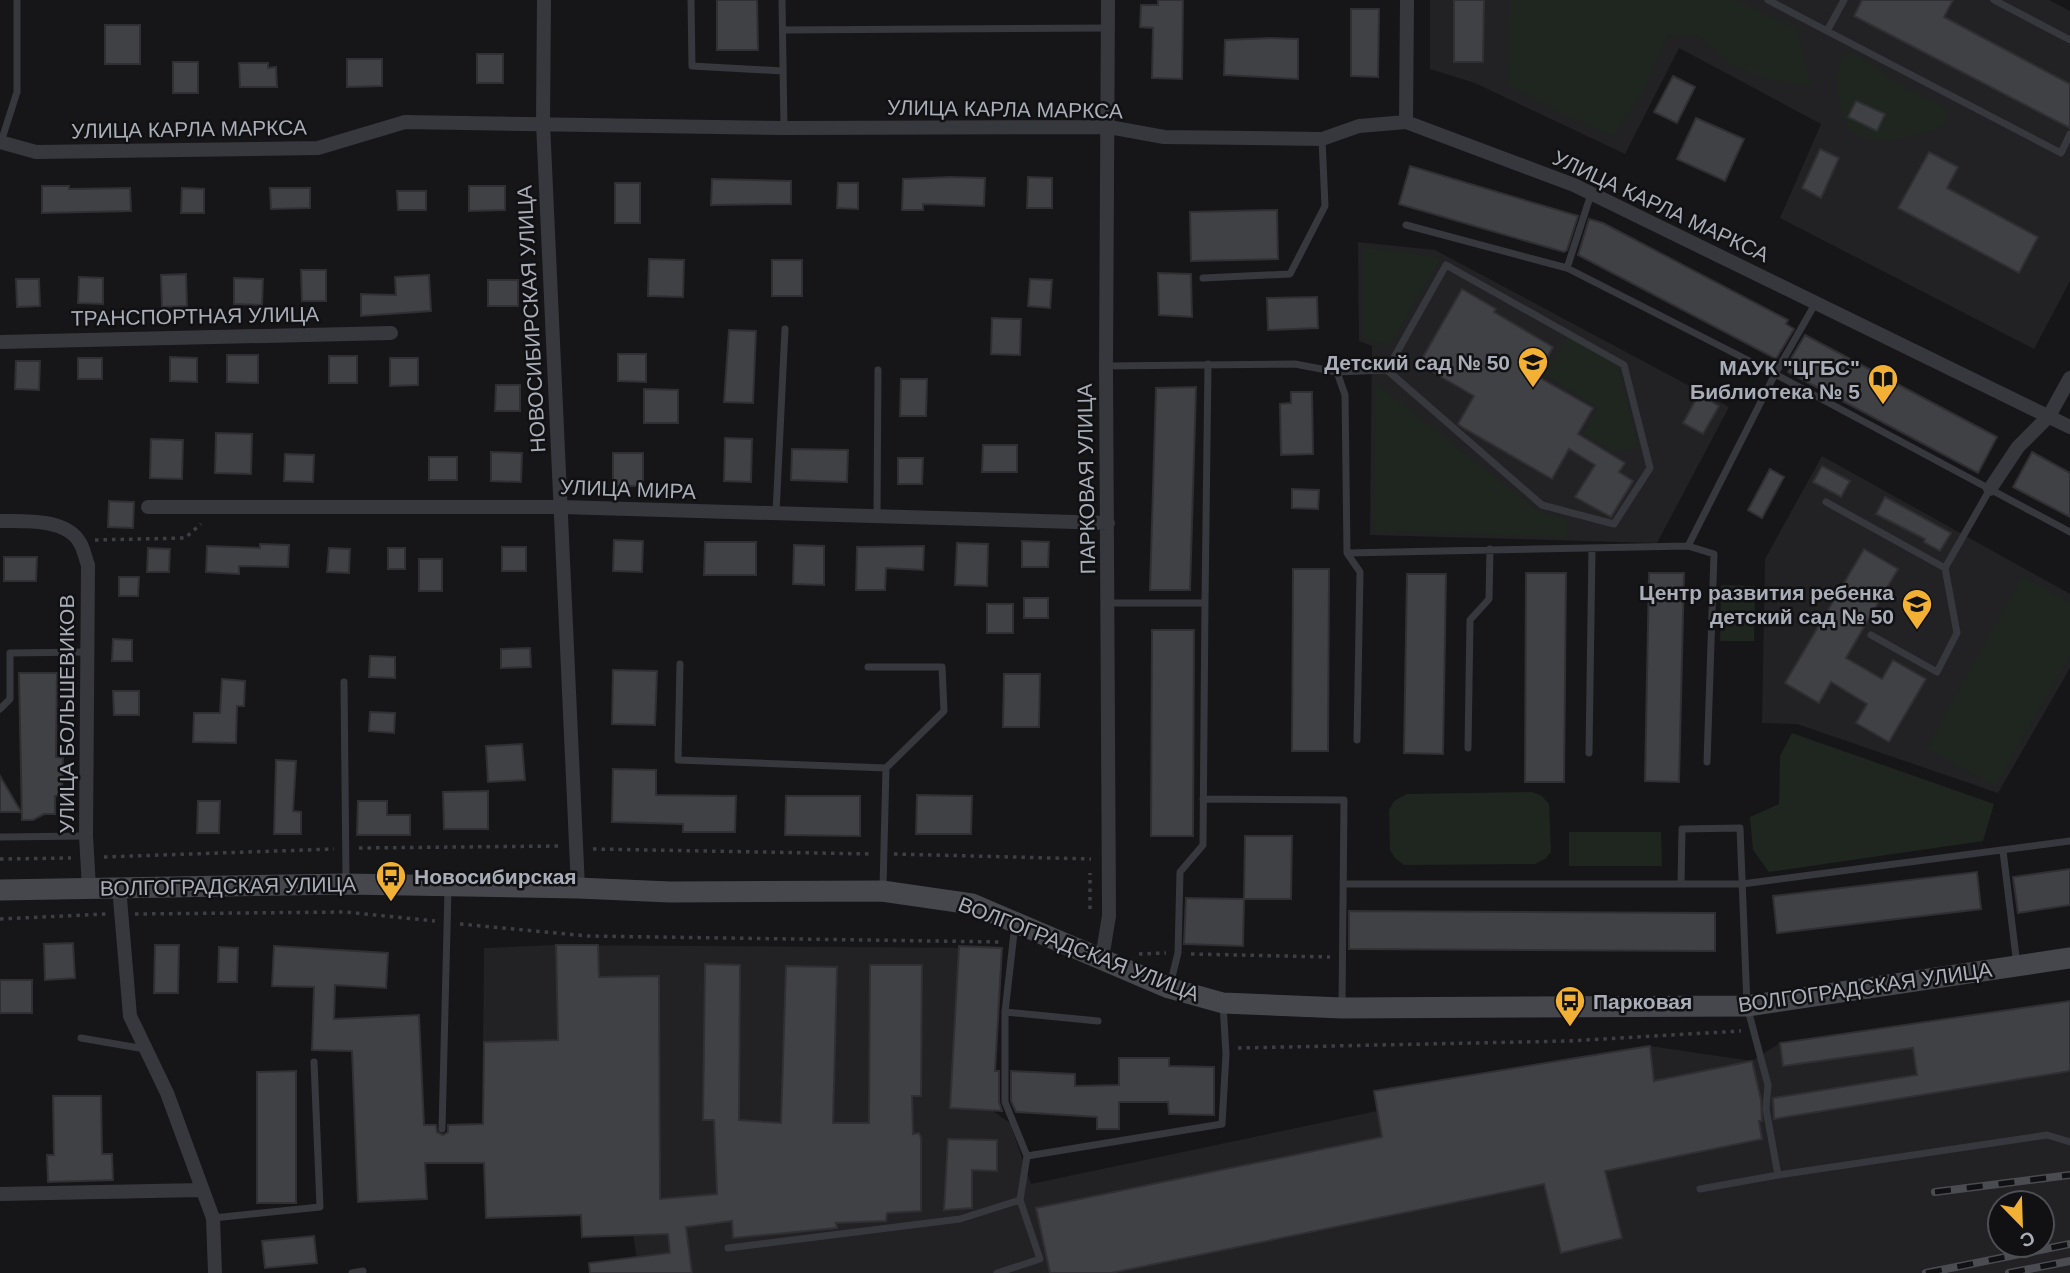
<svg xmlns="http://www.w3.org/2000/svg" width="2070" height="1273" font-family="Helvetica,sans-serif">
  <rect width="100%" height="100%" fill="#161618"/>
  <path fill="#222225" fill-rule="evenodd" d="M1430,0H2049L2070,11V281L2034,349L1780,218L1821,124L1679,48L1625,154L1475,83L1430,69Z
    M1358,242L1435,250L1729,407L1657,543L1370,535L1372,346L1359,341Z
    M1822,456L2070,594V668L1998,793L1797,724L1762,723L1765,559Z
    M556,945L1002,948L993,1111L1010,1123L1031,1184L1377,1111L1374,1091L1650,1046L1752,1061L1780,1043L2070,1001V1273H639L633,1234L582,1237L578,1060H483L484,948ZM2000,1203H2042V1245H2000Z"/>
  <path fill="#1e261f" d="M1511,0H1737L1796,28L1811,86L1771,80L1736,68L1700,37L1668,34L1646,86L1613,136L1552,109L1508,84Z
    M1853,52L1897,83L1943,106L1948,116L1943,126C1922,135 1867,150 1849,129C1842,120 1841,110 1839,99C1836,84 1836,70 1843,56Z
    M1363,247L1441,258L1389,346L1363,339Z
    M1569,335L1617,364L1638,448L1614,452L1583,434L1598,408L1545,375Z
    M1376,384L1538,511L1567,518V537L1374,531Z
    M2023,576L2070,602V654L1995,786L1926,748Z
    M1721,585L1755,586L1754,641H1720Z
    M1792,733L1994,804L1983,841L1769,872L1753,850L1750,817L1779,804L1780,756Z
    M1532,792L1542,796L1549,804L1551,852L1545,859L1535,864L1404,865L1395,858L1390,850L1389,810L1394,801L1407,794Z
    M1569,832H1661L1662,866H1569Z"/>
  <path fill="#404145" stroke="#303034" stroke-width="2" d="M717,0H757L758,50H717Z
    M1158,0H1183L1182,79L1152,78L1153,28L1140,27L1141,5H1158Z
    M1454,0H1484L1483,62H1454Z
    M1862,0H1953L1944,17L2070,84V128L1854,16Z
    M1351,9H1379L1378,77L1351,76Z
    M105,25H140V64H105Z
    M1271,38L1298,39V79L1224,75L1225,40Z
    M477,54H503V83H477Z
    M347,59H382V86L347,87Z
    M173,62H198V93H173Z
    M239,63H268V68L276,67L277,87H240Z
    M1673,76L1695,87L1677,123L1654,112Z
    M1856,101L1885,114L1877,131L1848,117Z
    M1696,118L1744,139L1725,181L1677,159Z
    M1820,149L1839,158L1821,198L1802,188Z
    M1929,152L1958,167L1947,188L2038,237L2019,273L1898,208Z
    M1410,166L1578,216L1567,250L1564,252L1399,204Z
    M951,177L985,178L984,206L923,204V210H902L903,179Z
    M1028,177L1052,178V208H1027Z
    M712,179L791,181V204L711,205Z
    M615,183H640V223H615Z
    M838,183H858V209L837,208Z
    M42,186H69V189L130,188L131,211L42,213Z
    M469,186H505V210L469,211Z
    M182,188L204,189V213H181Z
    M270,188H310V208L271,209Z
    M397,191H426V210H398Z
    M1277,210L1278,259L1191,261L1190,212Z
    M1589,219L1603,223L1788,320L1786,324L1794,329L1776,359L1578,255Z
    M649,259L684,260L683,297L648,296Z
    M772,260H802V296H772Z
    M301,270H326V301H302Z
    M1158,273L1191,274L1192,317L1159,315Z
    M186,274L187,306L162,307L161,275Z
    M429,275L431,311L361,316V294L396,295L395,277Z
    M79,277L103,278V304L78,303Z
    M234,278L263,279L262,305L234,304Z
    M16,279H39L40,306L17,307Z
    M1030,279L1052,280L1050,308L1028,306Z
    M488,280H518V306H488Z
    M1462,289L1496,309L1494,312L1553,347L1537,376L1593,408L1578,434L1625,463L1619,472L1633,481L1611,517L1575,497L1595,465L1569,449L1552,479L1462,427L1458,424L1474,396L1419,364Z
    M1317,297L1318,328L1268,330L1267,298Z
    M992,318L1021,319L1020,355L991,354Z
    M729,330L756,331L753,403L724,402Z
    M1805,335L1997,437L1978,473L1788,372L1791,367L1787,365Z
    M618,354H646V382L618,381Z
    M227,355H258V383L227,382Z
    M329,356H357V383H329Z
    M170,357L197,358V382L170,381Z
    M78,358H102V379H78Z
    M390,358H418V385L390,386Z
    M16,361H40L39,390L15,389Z
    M901,379H927L926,416H900Z
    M496,385H520V411H495Z
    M1196,387L1190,590H1150L1156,388Z
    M644,389L678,390V423H644Z
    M1291,392H1312L1313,454L1281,455L1280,404L1291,403Z
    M1699,394L1719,406L1703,434L1683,423Z
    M216,433L252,434L251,474L215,473Z
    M725,438L752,439L751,482L724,481Z
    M151,439L183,440L182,479L150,478Z
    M983,445H1017V472H982Z
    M792,449L848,450L847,482L791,480Z
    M491,452L522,453L521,482L491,481Z
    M2032,452L2070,473V517L2013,487Z
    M613,453H643V486H613Z
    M285,454L314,455L313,482L284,481Z
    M429,457H457V480H429Z
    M898,458H923L922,484H898Z
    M1822,466L1850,481L1841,497L1813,482Z
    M1770,469L1784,477L1762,518L1748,510Z
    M1292,489L1319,490L1318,509L1292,508Z
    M1885,497L1951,533L1940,551L1924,542L1925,539L1876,514Z
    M109,501L134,502L133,528L108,527Z
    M614,540L643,541L642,572L613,571Z
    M1022,541L1049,542L1048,567H1022Z
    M705,542H756V575H704Z
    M957,543L988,544L987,586L955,585Z
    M260,544L289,545L288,567L239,566V574L206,572L207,546L260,548Z
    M794,545L824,546V585L793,584Z
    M924,546L923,570L886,568L885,590H856L857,547Z
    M502,547H526V571H502Z
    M148,548L170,549L169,572H147Z
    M329,548L350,549L349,573L327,572Z
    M388,548H405V569H388Z
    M1864,549L1898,569L1846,658L1882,679L1893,660L1926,679L1889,742L1856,723L1867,704L1831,682L1819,703L1785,683Z
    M4,557H37L36,581H4Z
    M419,559H442V591H419Z
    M1293,569H1329L1328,751H1292Z
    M1526,573H1566L1564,782H1525Z
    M1649,573H1684L1679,782L1645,781Z
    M1407,574H1446L1443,754L1404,753Z
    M119,577H139L138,596H119Z
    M1024,598H1048V618H1024Z
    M987,604H1013V633H987Z
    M1152,630H1194L1193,836H1151Z
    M113,639L132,640V661H112Z
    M530,648L531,667L501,668V649Z
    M370,656L395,657V678L369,677Z
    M613,670L657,671L655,725L612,724Z
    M19,673H57L56,757L63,758L62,795L55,796V814H44L33,820H22Z
    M1004,674H1040L1039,727H1003Z
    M222,679L245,681L244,706H237L236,743L193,742L194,713H220Z
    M113,691H139V715H114Z
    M370,712L395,713L394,733L369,731Z
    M522,744L525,780L488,782L486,746Z
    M276,760L296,761L293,811L301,812V834H274Z
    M613,769L656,770V795L736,796L735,832H683V824L612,822Z
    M0,776L21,812H0Z
    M488,791V829H444L443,792Z
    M917,795L972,796L971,834H916Z
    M786,796H860V836L785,835Z
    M198,801H220L219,833H197Z
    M358,801H387V815H410V835H357Z
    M1245,836H1292L1291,899H1244Z
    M2070,869V905L2018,913L2013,877Z
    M1977,872L1981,909L1777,933L1773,896Z
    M1186,898L1244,899L1243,946L1184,944Z
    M1349,911L1715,913V951L1349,949Z
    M73,943L75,978L45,980L44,944Z
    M155,945H179L178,993H154Z
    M556,945H598L599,977L659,976L660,1199L717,1194L714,1120H703L705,964L740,965L739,1120L781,1123L786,966L837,967L833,1123H869L870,965H922L921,1096H912L913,1134L919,1133L921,1138V1211L887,1213L886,1221L836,1223L837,1228L733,1238L732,1221L686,1227L692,1273H590L589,1263L670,1253L668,1234L582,1237L581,1215L486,1218L484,1163H425L427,1199L358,1202L352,1051L312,1050L314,987L272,986L274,946L388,953L386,988L335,985L334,1019L419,1015L424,1125H436L437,1132L443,1135L448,1132V1125L483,1124L484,1042L558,1040Z
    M959,946L1002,948L995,1071H999V1102L1002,1111L950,1108Z
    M219,947L238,948L237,982H218Z
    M0,980H32V1013H0Z
    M2070,1001V1071L1774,1119L1773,1098L1917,1075L1913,1048L1783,1066L1780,1043Z
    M1650,1046L1654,1081L1752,1061L1761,1100L1762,1121H1759L1762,1139L1605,1171L1622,1238L1561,1253L1544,1184L1111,1273H1050L1036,1208L1382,1137L1374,1091Z
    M1119,1058H1169V1066L1214,1067V1115L1169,1114L1168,1102H1119V1129H1097V1117L1016,1112L1011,1101V1071L1075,1074V1086L1119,1085Z
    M296,1071V1203H257V1072Z
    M53,1096H101L102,1154H112L113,1180L48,1182L47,1155H54Z
    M948,1139L997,1140V1171L972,1170V1208L944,1210Z
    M314,1236L317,1263L265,1268L262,1241Z"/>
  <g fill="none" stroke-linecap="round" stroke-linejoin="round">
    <path stroke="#3d3f44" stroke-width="3.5" stroke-dasharray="3.5 5" stroke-linecap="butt" d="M95,540L185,538L201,524
      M359,848L561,846
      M593,849L872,854
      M894,854L1091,859
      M104,857L334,849
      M0,859L71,858
      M1090,909V873
      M135,914L345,912L435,921
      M0,919L106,914
      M460,924L588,936L1001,942
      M1139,954L1166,953
      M1191,954L1330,957
      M1238,1048L1569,1041L1741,1031"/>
    <path stroke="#37383d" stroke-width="7" d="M691,0L692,66L783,71
      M782,0L784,128
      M1768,0L1827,31L1844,0
      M1994,0L2070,40
      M783,30L1108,28
      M1827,31L2061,153L2070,134
      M1,142L17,92V0
      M1591,194L1567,268L1775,374L1815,304
      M1406,225L1567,268
      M1203,278L1290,274L1325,206L1322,139
      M1106,366L1295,364L1337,372L1345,395L1347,553L1360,572L1357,740
      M1337,372L1387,370L1542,505L1614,524L1650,468L1624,365L1446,265L1387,370
      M1826,502L1945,568
      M776,513L785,329
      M877,516L878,370
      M1688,546L1714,554L1707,762
      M1347,553L1688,546L1775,374L2070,532
      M1109,603H1205L1208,364
      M1871,635L1937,672L1957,633L1945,568L1990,489
      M680,664L678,760L886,768L883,887
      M868,667H942L944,711L886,768
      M344,682L346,880
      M0,709L10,699V653L88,652
      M1468,748L1470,620L1489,599L1490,549
      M1589,753L1592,549
      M1203,799L1344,800L1342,1005
      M0,837L86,836
      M2003,851L2017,965
      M1343,884H1742L2070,841
      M1681,884L1682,829L1740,828L1747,1006L1768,1085L1766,1109L1778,1175L1700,1189
      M1015,924L1005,1012L1098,1021
      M1170,985L1178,953L1180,872L1203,845L1205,603
      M81,1038L145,1049
      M442,1129L448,889
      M1027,1156L1222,1124L1226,1054L1223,1004
      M1778,1175L2047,1135L2070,1142
      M213,1218L320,1207L314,1062
      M728,1248L960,1219L1020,1200L1027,1156L1005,1102V1012
      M352,1273L363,1271
      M997,1273L1040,1259L1020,1200"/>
    <path stroke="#37383d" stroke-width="14" d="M544,0L543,123L578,888
      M1406,122L1407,0
      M0,142L36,152L318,148L405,122L784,128L1109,127L1164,137L1322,139L1359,126L1406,122L1574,185L2070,427
      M0,342L391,333
      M1990,489L2018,447L2049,416L2070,378
      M148,507H562L1108,523
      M0,521C23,521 67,518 80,543C84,549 85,558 88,565L86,836L89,888
      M119,887L130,1016L167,1093L213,1218L215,1273
      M1102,958L1109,916L1106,366L1108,0
      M0,1194L202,1190"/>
    <path stroke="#45474d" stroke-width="21" d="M0,890L346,884L578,888L670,892L882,891L972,904L1169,988L1223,1003L1342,1008L1747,1006L2070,958"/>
    <g stroke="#4a4c52" stroke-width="8">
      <path id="rail" d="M1935,1192L2070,1175
        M1926,1273L2070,1244
        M2009,1273L2070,1261"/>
    </g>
    <use href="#rail" stroke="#111113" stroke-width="5" stroke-dasharray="16" stroke-linecap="butt"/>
  </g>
  <defs>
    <g id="school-pin" transform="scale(1.575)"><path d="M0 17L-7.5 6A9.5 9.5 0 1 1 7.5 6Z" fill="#f2b134" stroke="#111113"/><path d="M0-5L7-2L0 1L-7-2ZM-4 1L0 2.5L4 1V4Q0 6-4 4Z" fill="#111"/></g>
    <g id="library-pin" transform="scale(1.575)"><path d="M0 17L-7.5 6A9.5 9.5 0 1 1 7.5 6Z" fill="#f2b134" stroke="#111113"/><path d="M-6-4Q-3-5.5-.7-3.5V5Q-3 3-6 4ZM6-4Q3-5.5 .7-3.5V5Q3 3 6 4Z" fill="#111"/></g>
    <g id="bus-pin" transform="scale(1.575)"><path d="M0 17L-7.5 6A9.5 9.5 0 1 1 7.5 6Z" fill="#f2b134" stroke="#111113"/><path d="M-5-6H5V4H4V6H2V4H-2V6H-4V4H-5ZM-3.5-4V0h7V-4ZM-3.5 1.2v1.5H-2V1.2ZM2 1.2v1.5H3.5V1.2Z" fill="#111"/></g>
  </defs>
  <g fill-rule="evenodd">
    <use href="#school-pin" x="1533" y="362"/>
    <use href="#library-pin" x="1883" y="379"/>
    <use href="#school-pin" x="1917" y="604"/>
    <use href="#bus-pin" x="391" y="876"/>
    <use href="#bus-pin" x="1570" y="1001"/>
  </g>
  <g text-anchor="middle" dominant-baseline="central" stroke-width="5" stroke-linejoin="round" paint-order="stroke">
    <g font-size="21" fill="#a8adb8" stroke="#111113">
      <text transform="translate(1005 109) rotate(1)">УЛИЦА КАРЛА МАРКСА</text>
      <text transform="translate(189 129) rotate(-1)">УЛИЦА КАРЛА МАРКСА</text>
      <text transform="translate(1661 206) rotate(25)">УЛИЦА КАРЛА МАРКСА</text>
      <text transform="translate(195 316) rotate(-1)">ТРАНСПОРТНАЯ УЛИЦА</text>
      <text transform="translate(531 319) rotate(-93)">НОВОСИБИРСКАЯ УЛИЦА</text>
      <text transform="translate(1086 479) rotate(-91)">ПАРКОВАЯ УЛИЦА</text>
      <text transform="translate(628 489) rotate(2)">УЛИЦА МИРА</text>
      <text transform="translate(66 714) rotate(-90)">УЛИЦА БОЛЬШЕВИКОВ</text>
      <text transform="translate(228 886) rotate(-1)">ВОЛГОГРАДСКАЯ УЛИЦА</text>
      <text transform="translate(1079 949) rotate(21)">ВОЛГОГРАДСКАЯ УЛИЦА</text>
      <text transform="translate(1865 987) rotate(-8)">ВОЛГОГРАДСКАЯ УЛИЦА</text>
    </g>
    <g font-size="21" font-weight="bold" fill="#a8adb8" stroke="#111113" text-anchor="end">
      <text x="1510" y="362">Детский сад № 50</text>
      <text x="1860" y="367">МАУК "ЦГБС"<tspan x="1860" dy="24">Библиотека № 5</tspan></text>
      <text x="1894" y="592">Центр развития ребенка<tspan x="1894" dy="24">детский сад № 50</tspan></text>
      <text x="414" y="876" text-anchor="start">Новосибирская</text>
      <text x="1593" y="1001" text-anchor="start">Парковая</text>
    </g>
  </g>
  <g transform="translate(2021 1224) rotate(157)"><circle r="33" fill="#111113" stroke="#4d4f55" stroke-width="2"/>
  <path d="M0-5L12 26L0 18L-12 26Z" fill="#f2b134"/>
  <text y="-10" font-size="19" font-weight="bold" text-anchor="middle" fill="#a8adb8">С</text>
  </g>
</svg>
